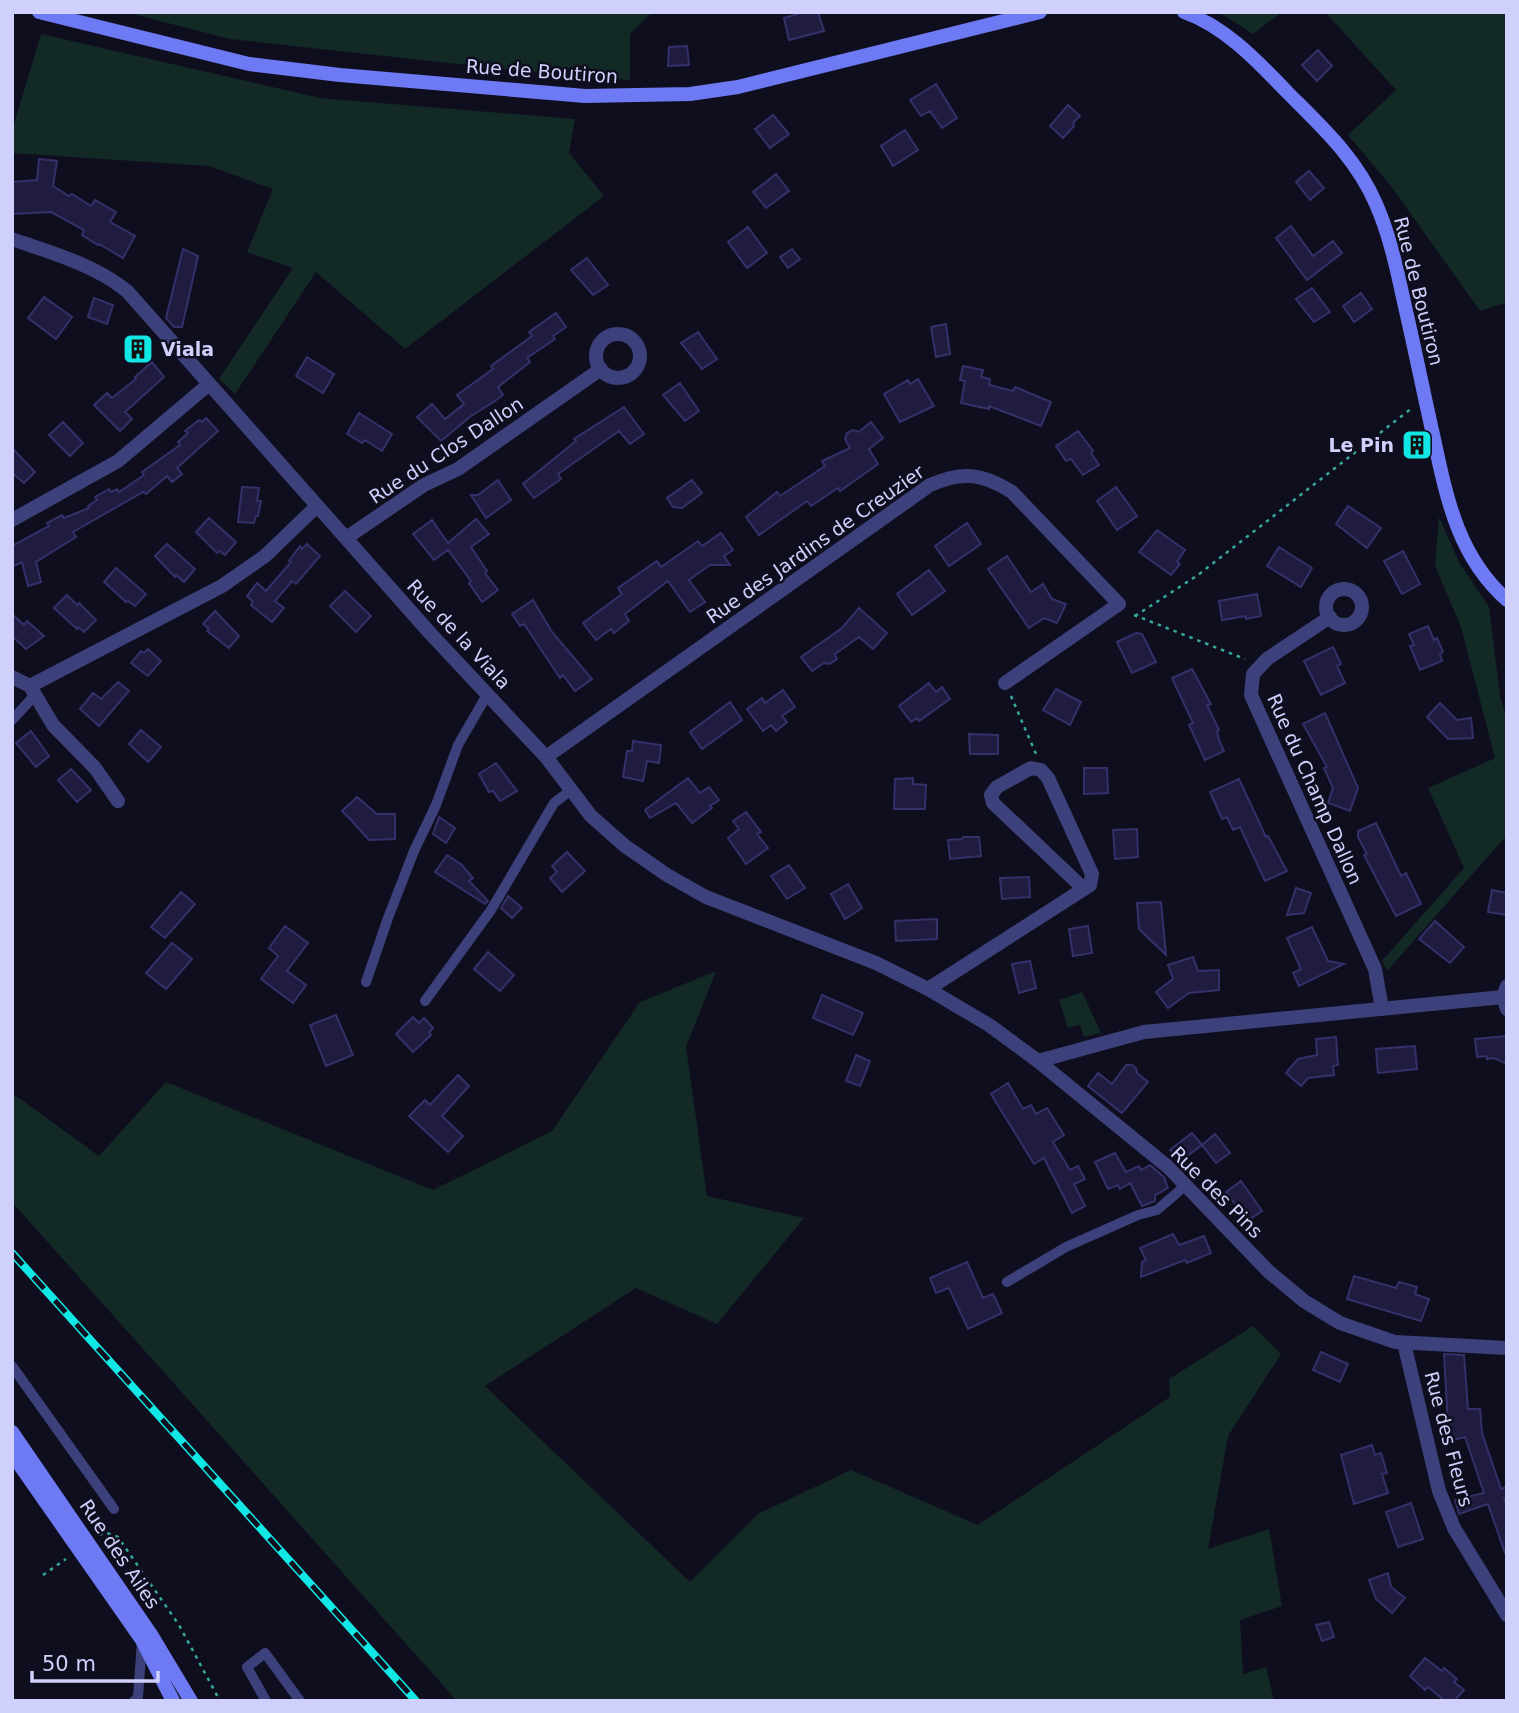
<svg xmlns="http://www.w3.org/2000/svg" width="1519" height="1713" font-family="'DejaVu Sans',sans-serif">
  <rect width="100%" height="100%" fill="#0f0e1f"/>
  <path fill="#122926" d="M125,12H652L630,34V80L476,66L230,39Z
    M1218,12H1282L1253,34Z
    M1325,12H1507V302L1480,311L1390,185L1348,135L1396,90Z
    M41,34L320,98L575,119L569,153L604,196L405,349L316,272L235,394L219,379L293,268L247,252L273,189L209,166L12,153V131Z
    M1439,517L1459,562L1489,607L1500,696L1507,720V835L1387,971L1382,961L1464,868L1428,788L1495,758L1461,627L1435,566Z
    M716,971L686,1047L707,1196L804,1218L717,1324L636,1288L485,1386L690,1582L758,1514L851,1470L978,1525L1170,1397L1169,1379L1253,1326L1281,1354L1228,1436L1208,1549L1269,1529L1282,1606L1240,1620L1243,1674L1266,1667L1274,1701H457L12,1202V1093L99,1156L166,1082L433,1190L552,1131L640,1002Z
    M1082,992L1101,1033L1084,1037L1080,1025L1068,1028L1059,1000Z"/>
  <path fill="#1f1c3f" stroke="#353069" stroke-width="2" d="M805,12H818L824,31L789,40L784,18Z
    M687,46L689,65L668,66L669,47Z
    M1318,50L1332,66L1317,81L1302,65Z
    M936,84L957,118L942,128L930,111L921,116L910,100Z
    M1068,105L1080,116L1073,123L1074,126L1063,138L1050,126Z
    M773,115L789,134L770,148L755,129Z
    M905,130L918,150L893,166L881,146Z
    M39,159L57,161L53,186L69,196L72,194L91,206L95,200L116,212L110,222L135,236L123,258L99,244L98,245L82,235L84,230L51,212L12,214V182L37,180Z
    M1309,171L1324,188L1310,200L1296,182Z
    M776,174L789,191L766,208L753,192Z
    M1291,226L1313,256L1333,241L1342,253L1307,280L1276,238Z
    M748,227L767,253L747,268L728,242Z
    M183,249L198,256L182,327H174L166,318Z
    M792,249L800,259L788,268L780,257Z
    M587,258L608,285L593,295L571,270Z
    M1312,288L1330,312L1314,322L1296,299Z
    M1361,293L1372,309L1354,322L1343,306Z
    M44,297L72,317L56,339L28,318Z
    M94,298L113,305L107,324L88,317Z
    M556,313L566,327L553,336L555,339L527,358L530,362L498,387L503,395L492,403L471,416L441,441L417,417L432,404L445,419L464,404L457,395L493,369L491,366L532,336L529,332Z
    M946,324L950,354L936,357L931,327Z
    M698,332L717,359L702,369L681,343Z
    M307,357L334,374L323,393L296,376Z
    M152,362L164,377L125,412L132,419L120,431L94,405L107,393L112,398L136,379L135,377Z
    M963,366L983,370L981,377L990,379L989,385L1013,391L1015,387L1051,402L1041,426L989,406V409L961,403L965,381L960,380Z
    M918,379L934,406L900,422L884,394L908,380L910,384Z
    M680,383L699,411L685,421L663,395Z
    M624,407L644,434L630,444L619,431L558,474L561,479L534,498L523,484L576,441L574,439Z
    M359,413L392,434L382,451L365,440L362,443L347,434Z
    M206,418L218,431L177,468L182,474L172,482L167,476L146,494L143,492L73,532L76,537L36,562L41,582L28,586L22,562L12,567V546L49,526L47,523L62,515L64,518L89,508L88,506L97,500L95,497L109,489L111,492L117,489L119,492L144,475L142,472L180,445L178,442L188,433L185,431L199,420L202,422Z
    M63,422L83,443L70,456L49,435Z
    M871,422L883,438L869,449L878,464L840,491L838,488L811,506L807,501L759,535L746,517L777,492L780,496L825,466L822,461L850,448L845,439L847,433L853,430L859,432Z
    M1078,431L1093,451L1091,453L1099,465L1083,475L1071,459L1066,461L1056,446Z
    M12,448L35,472L24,483L12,473Z
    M498,480L511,500L486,518L471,495H478Z
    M692,480L702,493L682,508L673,507L667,498Z
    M242,487L259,488L257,501H261L258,516H256L254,523L238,522Z
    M1116,487L1137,516L1117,530L1097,501Z
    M1348,506L1381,528L1367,548L1336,524Z
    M209,518L236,542L225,555L220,551L217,553L196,532Z
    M476,519L489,534L471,547L487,571L485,573L498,590L482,602L469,583L471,581L448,550L434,560L413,534L432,520L448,543Z
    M967,523L981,544L949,566L935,546Z
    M1157,530L1185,550L1177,562L1180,564L1171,575L1139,552Z
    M721,533L733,550L724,556L730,565H710L689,580L705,602L690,612L668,581L625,614L629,621L614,633L611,629L596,640L583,623L622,594L618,588L657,561L661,567L698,541L702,546Z
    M167,544L195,569L184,582L176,575L175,577L155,556Z
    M307,544L320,556L296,584L292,581L275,601L284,608L272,622L251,605L253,602L247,596L257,583L266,591L291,562L289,561L300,546L302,549Z
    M1279,547L1312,568L1301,587L1267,566Z
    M1403,551L1420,584L1402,594L1384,561Z
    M1007,556L1031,592L1043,584L1052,599L1066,604L1057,623L1044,618L1029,628L988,569Z
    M116,568L146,594L135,606L128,601L126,602L104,582Z
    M929,570L945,591L912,615L897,594Z
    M345,591L371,616L356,632L330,606Z
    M1257,594L1261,616L1246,619V616L1222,620L1219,601Z
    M67,595L77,605L79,603L96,620L84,632L78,627L77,629L54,608Z
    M533,600L552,632L592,679L575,691L563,675L560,678L524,624L520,626L512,614Z
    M859,608L887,633L873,649L859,637L835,654L837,659L830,664L824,663L812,671L801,657L842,628Z
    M215,611L239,636L229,648L207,631L209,629L203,624Z
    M12,614L24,625L27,621L44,636L26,649L12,636Z
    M1428,626L1434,640L1437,638L1443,652L1440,654L1442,661L1420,670L1410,646L1414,645L1409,634Z
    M1136,633L1142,634L1156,662L1132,673L1117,642Z
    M1333,647L1341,664L1337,666L1345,683L1321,695L1304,661Z
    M148,649L161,661L148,676L131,663L141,651L144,653Z
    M1192,669L1211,704L1207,705L1219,730L1217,731L1219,740L1224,751L1205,760L1189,725L1193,723L1172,678Z
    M118,682L129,691L99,726L80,709L93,693L101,699Z
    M929,683L936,692L942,687L950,699L919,721L917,718L911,722L899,706Z
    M1056,689L1081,702L1070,725L1043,710Z
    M783,690L795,707L782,716L787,722L776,731L771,725L763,731L747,709L762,698L765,703Z
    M730,702L742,720L702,749L690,732Z
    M1440,703L1457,720L1471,718L1473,738L1448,739L1427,717Z
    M1325,713L1358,788L1350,811L1328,803L1333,788L1324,768L1327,767L1303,724Z
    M141,730L161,747L148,762L129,744Z
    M31,731L49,756L36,767L16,743Z
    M969,734L998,735V754H970Z
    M633,741L661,745L659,763L647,761L643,781L623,777L627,751H632Z
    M496,763L517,791L500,801L493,791L489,792L479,774Z
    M1084,768H1107L1108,793L1084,794Z
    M71,769L91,790L77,802L58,780Z
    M688,778L700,793L709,787L719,800L710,806L712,808L692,823L676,803L650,818L645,810Z
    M913,778V784L926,785L925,809H894L895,779Z
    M1239,779L1266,837L1268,836L1287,871L1265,881L1240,827L1233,830L1227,817L1222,819L1210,792Z
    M357,797L377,814H395V839L369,840L351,820L342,811Z
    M746,812L761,832L757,834L768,848L746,864L728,838L739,829L733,821Z
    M439,817L455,828L446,843L433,834Z
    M1376,823L1401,876L1406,873L1421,904L1396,916L1364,855L1367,854L1358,837V831Z
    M1137,829L1138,857L1115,859L1113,830Z
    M963,837H979L981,856L950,859L948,840L962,839Z
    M567,852L585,871L562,892L550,878L557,872L552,866Z
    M447,855L462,865L473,878L469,881L488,901L485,904L435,872Z
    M789,865L805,888L787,899L771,876Z
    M1029,877L1030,897L1002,899L1000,878Z
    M848,884L862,908L845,919L831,894Z
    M1296,888L1311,893L1304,913L1287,915Z
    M1492,890L1507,893V915L1488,912Z
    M181,892L195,904L165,938L151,927Z
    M508,896L522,908L512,918L501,908Z
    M1161,902L1166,955L1139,929L1137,903Z
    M937,919V939L896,941L895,921Z
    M1435,921L1464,947L1450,963L1419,939Z
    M285,926L308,943L287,971L306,985L293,1003L261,979L278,956L269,948Z
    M1088,926L1092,953L1073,956L1069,929Z
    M1312,927L1328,961L1344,964L1299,986L1293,973L1301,969L1287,938Z
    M172,943L192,959L166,989L146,973Z
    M488,952L514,975L500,991L474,969Z
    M1193,957L1198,971L1219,970V990L1189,993L1168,1008L1156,992L1173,979L1168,965Z
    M1030,961L1036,988L1019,993L1012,964Z
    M822,995L863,1013L853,1035L813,1018Z
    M336,1015L353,1055L326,1066L310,1025Z
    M413,1017L419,1023L424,1018L433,1028L429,1033L431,1035L413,1052L396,1034Z
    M1507,1036V1064L1494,1058L1487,1059V1056L1477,1057L1475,1039Z
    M1336,1037L1338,1065L1333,1066L1334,1075L1308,1078L1301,1086L1286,1073L1298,1059L1317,1055L1316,1039Z
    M1415,1046L1417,1069L1378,1073L1376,1049Z
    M856,1055L870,1061L860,1086L846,1081Z
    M1126,1065H1132L1136,1068L1137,1073L1148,1082L1122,1113L1088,1086L1098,1073L1112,1084Z
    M458,1075L469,1086L442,1116L463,1136L448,1152L409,1116L425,1100L430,1105Z
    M1008,1083L1023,1109L1031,1105L1036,1114L1047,1108L1064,1135L1053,1142L1070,1170L1078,1166L1085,1179L1074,1184L1085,1206L1072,1213L1044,1158L1034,1164L991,1094Z
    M1192,1133L1202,1145L1215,1134L1230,1153L1216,1163L1202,1145L1182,1160L1170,1150Z
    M1115,1153L1126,1172L1139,1166L1141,1170L1150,1165L1164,1177L1168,1188L1155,1195V1201L1142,1206L1130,1183L1120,1189L1118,1185L1108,1189L1095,1162Z
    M1241,1181L1262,1211L1247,1221L1226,1192Z
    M1173,1234L1179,1245L1204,1236L1211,1253L1187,1263L1185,1260L1141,1277L1142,1262L1146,1260L1140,1248Z
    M967,1262L983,1298L993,1294L1002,1313L968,1329L949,1288L936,1293L930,1278Z
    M1354,1276L1396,1288L1399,1282L1417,1287L1415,1294L1429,1299L1421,1321L1347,1299Z
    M1321,1352L1348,1364L1340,1382L1313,1370Z
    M1444,1354L1464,1355L1468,1409H1480L1482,1433L1501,1489L1507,1487V1497L1504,1498L1507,1505V1552L1505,1553L1488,1504L1459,1514L1455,1500L1484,1493L1465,1437L1449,1441Z
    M1372,1445L1375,1455L1381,1453L1387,1473L1382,1474L1388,1493L1354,1504L1341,1455Z
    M1411,1503L1423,1539L1398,1547L1386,1512Z
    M1388,1573L1391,1587L1405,1598L1392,1613L1376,1599L1369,1580Z
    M1329,1622L1334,1637L1322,1641L1316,1625Z
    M1425,1658L1442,1671L1444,1668L1457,1679L1454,1682L1464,1690L1454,1701H1445L1428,1687L1425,1690L1410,1676Z"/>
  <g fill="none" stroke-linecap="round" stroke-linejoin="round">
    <path stroke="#37a996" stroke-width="2.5" stroke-dasharray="3.5 5" stroke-linecap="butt" d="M1134,615L1245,659
      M1135,616L1198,575L1412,408
      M1011,696L1036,754
      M100,1535L104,1532L118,1537L179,1625L220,1701
      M43,1575L66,1559"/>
    <path stroke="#3d417b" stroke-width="10" d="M12,720L35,695
      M366,982L388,918L414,851L436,805L458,745L488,693
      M425,1001L491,910L554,803L571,790
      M1007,1282L1066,1247L1138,1215L1157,1210L1186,1185
      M12,1366L114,1509
      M134,1701L138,1697L142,1641
      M266,1701L247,1667L265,1653L300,1701"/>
    <path stroke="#3d417b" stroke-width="14" d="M12,239C52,253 93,264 127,291L429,632L546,757L591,816L625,846L667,875L706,897L876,963L928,989L989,1025L1038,1061L1168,1167L1268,1271L1304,1301L1340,1323L1395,1342L1507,1348
      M596 356a22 22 0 1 1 44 0a22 22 0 1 1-44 0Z
      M12,520L118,461L208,385
      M346,538L424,485L458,469L601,369
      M1326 607a18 18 0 1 1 36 0a18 18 0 1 1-36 0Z
      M1330,617L1267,659L1253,674L1251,695L1375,969L1382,1009
      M12,677L30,686L222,586L265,556L317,506
      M30,686L53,725L95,768L118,801
      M546,757L930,485C962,471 982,473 1012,492L1119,604L1005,683
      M1507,986L1503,997L1507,1009
      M928,989L1090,885L1092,874L1048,778L1041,770L1031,768L997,787L991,795L993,803L1084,889
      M1038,1061L1144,1032L1503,997
      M1404,1343L1439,1491L1454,1528L1507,1615"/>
    <path stroke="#6e79f4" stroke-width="14" d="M39,12L249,64L340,75L585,96L690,94L738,87L1040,12
      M1184,12C1226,27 1258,62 1288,93C1322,127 1357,159 1376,204C1391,238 1398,275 1406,311C1415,350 1423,390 1432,430C1446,494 1456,555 1507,600
      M12,1432L152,1636L191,1701
      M12,1454L142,1640L173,1701"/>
    <g stroke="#11e7e5" stroke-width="8">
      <path id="rail" d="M12,1253L416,1701"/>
    </g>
    <use href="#rail" stroke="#0f0e1f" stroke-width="5" stroke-dasharray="16" stroke-linecap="butt"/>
  </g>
  <defs>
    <g id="building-square" transform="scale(1.575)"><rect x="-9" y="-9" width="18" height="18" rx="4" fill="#11e7e5" stroke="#0f0e1f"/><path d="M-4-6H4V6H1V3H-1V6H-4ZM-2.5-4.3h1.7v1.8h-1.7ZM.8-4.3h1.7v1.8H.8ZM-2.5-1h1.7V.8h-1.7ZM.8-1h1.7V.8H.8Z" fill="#111"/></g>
  </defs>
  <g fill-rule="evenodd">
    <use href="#building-square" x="138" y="349"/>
    <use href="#building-square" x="1417" y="445"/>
  </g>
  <g text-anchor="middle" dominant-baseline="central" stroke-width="5" stroke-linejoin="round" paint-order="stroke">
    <g font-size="19" fill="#d0d0fc" stroke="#0f0e1f">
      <text transform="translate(542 71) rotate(4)">Rue de Boutiron</text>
      <text transform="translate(1419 291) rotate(76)">Rue de Boutiron</text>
      <text transform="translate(446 450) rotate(-33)">Rue du Clos Dallon</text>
      <text transform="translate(815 544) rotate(-35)">Rue des Jardins de Creuzier</text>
      <text transform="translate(459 634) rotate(47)">Rue de la Viala</text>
      <text transform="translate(1315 789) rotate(66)">Rue du Champ Dallon</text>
      <text transform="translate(1217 1192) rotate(45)">Rue des Pins</text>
      <text transform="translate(1449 1439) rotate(75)">Rue des Fleurs</text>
      <text transform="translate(120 1554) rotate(56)">Rue des Ailes</text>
    </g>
    <g font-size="19" font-weight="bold" fill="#d0d0fc" stroke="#0f0e1f" text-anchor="start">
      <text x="161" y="349">Viala</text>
      <text x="1394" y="445" text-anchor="end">Le Pin</text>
    </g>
  </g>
  <rect width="1519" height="1713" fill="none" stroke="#d0d0fc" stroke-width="28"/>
  <path d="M32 1671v10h126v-10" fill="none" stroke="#d0d0fc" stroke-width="3.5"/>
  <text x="42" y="1671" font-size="21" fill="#d0d0fc" stroke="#0f0e1f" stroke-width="5" paint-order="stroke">50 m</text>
</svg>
